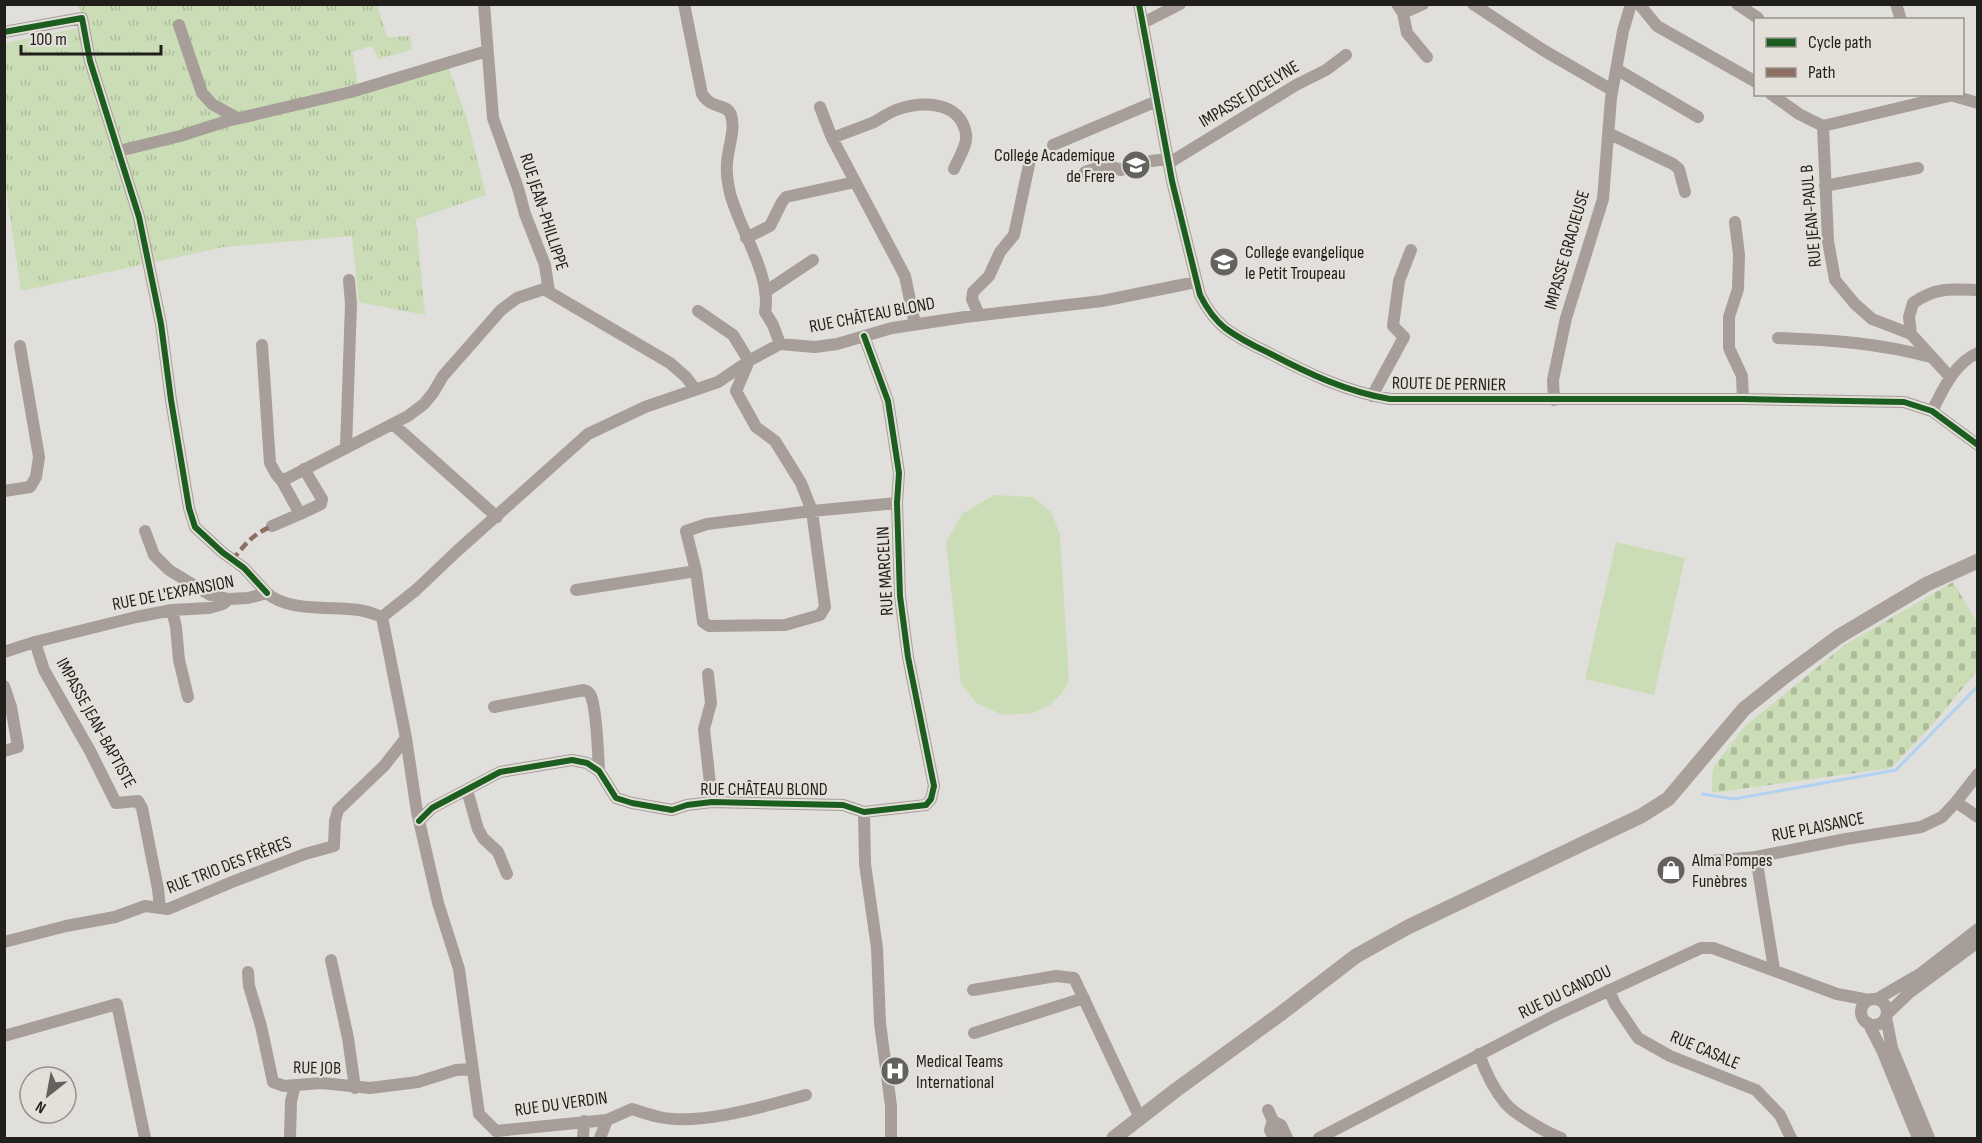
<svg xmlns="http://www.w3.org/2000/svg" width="1982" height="1143" font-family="'Sofia Sans Condensed',sans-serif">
  <defs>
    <pattern id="grass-tufts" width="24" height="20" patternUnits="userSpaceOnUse" patternTransform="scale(1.5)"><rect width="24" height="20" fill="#caddb6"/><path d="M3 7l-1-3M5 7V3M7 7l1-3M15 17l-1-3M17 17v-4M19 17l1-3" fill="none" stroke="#adbd9c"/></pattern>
    <pattern id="cemetery-stones" width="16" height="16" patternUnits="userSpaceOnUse" patternTransform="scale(1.5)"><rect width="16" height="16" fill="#caddb6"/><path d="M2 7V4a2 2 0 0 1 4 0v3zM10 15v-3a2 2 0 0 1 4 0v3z" fill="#adbd9c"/></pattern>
  </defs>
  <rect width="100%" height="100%" fill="#e1dfdc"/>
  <path fill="url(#grass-tufts)" d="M79,5H377L387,37L410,36L412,50L378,59L372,46L352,52L359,88L445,58L467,119L486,195L416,219L425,315L359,302L352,236L224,247L21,291L5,183L4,43L84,27Z"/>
  <path fill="url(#cemetery-stones)" d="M1953,582L1977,622V671L1932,725L1891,768L1712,793L1713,768L1745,726L1845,645Z"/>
  <path fill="#caddb6" d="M994,495L1033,497L1052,513L1060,535L1069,681L1062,693L1050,705L1033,713L1003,715L976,703L961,684L946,542L962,514Z
    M1616,542L1685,558L1654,695L1585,679Z"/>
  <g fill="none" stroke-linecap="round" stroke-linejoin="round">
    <path stroke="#b1d2f2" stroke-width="3" d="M1703,794L1734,799L1896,770L1978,686"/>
    <path stroke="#a79e99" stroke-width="12" d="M484,4L493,118L518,188L525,214L545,265L549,292L670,363L686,377L695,389
      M684,4L702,94C712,110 727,103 731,115C736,131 727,149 727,165C726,175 728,184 730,193C739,229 772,275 765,312L773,325L780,344
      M1139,4L1172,181L1200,295C1206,307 1214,319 1225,328C1238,338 1254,346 1269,353C1307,373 1347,392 1390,399H1743L1904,402L1932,411L1978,445
      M1397,4L1403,13L1407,33L1427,57
      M1473,4L1543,50L1612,90
      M1639,4L1657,26L1756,82
      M1737,4L1758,18
      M1896,4L1901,20
      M1403,13L1423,4
      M1143,23L1180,4
      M179,25L202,93L212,104L237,118
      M4,32L82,18L90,61L139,217L161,324L171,400L189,508L195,527L222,552L244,568L267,593
      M1616,69L1698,117
      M1771,94L1799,114L1823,126
      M1947,94L1978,103
      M1949,96L1823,126L1828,241L1835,280L1855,304L1872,319L1911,334L1950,377
      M820,107L832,138L905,276L915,324
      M1608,133L1673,164L1679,169L1685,192
      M832,138C845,133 859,128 872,123C880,119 888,113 896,110C921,101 960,100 966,134C968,145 958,159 954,169
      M1053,145L1157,101
      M119,151L180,136L227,121L351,92L487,51
      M1169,163L1296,85L1326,70L1346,55
      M1085,172L1106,165L1121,170L1151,161L1168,159
      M1825,186L1918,168
      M1735,222L1739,255L1738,289L1729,317V348L1742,376L1743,399
      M746,238L770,226L782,202L786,197L855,182
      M765,292L813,260
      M979,315L972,299L973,292L989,276L1000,252L1014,235L1030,160
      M1911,334L1909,317L1913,303C1936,287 1951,289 1978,290
      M1778,338C1832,340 1878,343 1931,357
      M262,345L270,463L276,474L282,481
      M1372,396L1404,337L1393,326L1399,281L1411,250
      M1554,400L1553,380L1566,318L1603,199L1611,98L1623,31L1631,4
      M1932,411C1943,390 1954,363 1978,353
      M393,424L497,517
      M346,448L351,304L349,280
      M4,491L30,487L36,477L39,457L20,346
      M300,514L321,504L322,499L304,469
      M272,526L300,514L282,481L408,416L424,404L433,393L443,376L501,310L517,298L544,289L549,292
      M145,531L154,555L169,570L210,595L229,599
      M696,571L703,622L709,626L785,625L820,615L825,607L812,511L801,483L775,441L756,427L736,391L749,361L733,335L698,311
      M576,590L696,571L686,531L707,524L812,511L897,503
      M172,610L176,627L179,660L188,697
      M382,617L416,590L456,552L588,434L645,407L718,382L752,359L780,344L815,347L837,344L892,328L965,317L1102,301L1196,282
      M382,617L406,738L417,812L438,903L459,969L479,1114L496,1131
      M35,642L44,670L90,751L116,803L138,801L142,808L158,889L160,908
      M4,652L35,642L136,617L172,610L209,608L223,604L229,599L248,598L267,593C287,612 332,606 359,610C367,611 374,614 382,617
      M708,674L711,703L704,729L712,802
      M4,686L11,707L18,747L4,751
      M494,707L584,690C588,692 589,691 591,696C597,711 598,753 599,771
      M467,790L478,829L483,838L498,852L507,874
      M1956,802L1978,817
      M864,812L865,864L877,948L880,1023L891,1106V1138
      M419,821L432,808L500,772L572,760L587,763L599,771L616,798L632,803L672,810L687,805L712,802L843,805L864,812L926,805L931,799L934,786L908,657L900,596L897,503L899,473L888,401L864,336
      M1711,861L1756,857
      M4,942L66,926L115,917L145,906L168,909L232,882L305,854L334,846L335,821L338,810L384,766L406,738
      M331,960L348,1038L355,1088
      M1774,969L1756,857L1846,839L1921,827L1942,817L1956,802L1978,774
      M248,972L249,986L261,1026L273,1082L284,1086L322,1083L370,1088L418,1082L456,1070L472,1069
      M973,990L1056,976L1074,978L1140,1118
      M1609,990L1615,1004L1638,1038L1670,1056L1756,1090L1780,1115L1791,1138
      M1861 1012a13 13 0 1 1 26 0a13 13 0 1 1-26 0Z
      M1877,999L1920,974L1978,929
      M1887,1014L1909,993L1978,942
      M1886,1017L1892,1048L1929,1138
      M1868,1023L1882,1050L1918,1138
      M974,1033L1084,998
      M4,1036L117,1004L145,1138
      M1479,1054C1485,1071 1494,1090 1506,1104C1516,1115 1547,1133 1561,1138
      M1268,1110L1273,1121L1270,1130L1274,1138
      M1273,1121L1281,1125L1287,1138
      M496,1131L607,1120L632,1109C641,1112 650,1115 659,1117C700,1126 766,1106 806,1095
      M290,1138L291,1101L295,1086
      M583,1138L584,1121
      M600,1138L607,1120
      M1319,1138L1554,1016L1701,948H1713L1837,994L1869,1000"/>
    <path stroke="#a9a09a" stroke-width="15" d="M1114,1138L1176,1090L1279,1015L1356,956L1408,927L1641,816L1668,799L1744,709L1784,677L1838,637L1927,584L1978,561"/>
    <path stroke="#8d6e63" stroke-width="4.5" stroke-dasharray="9 4.5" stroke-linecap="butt" d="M232,560C247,543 250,536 272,526"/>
    <g stroke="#e4e0d9" stroke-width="10">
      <path id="cycleway" d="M1139,4L1172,181L1200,295C1206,307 1214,319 1225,328C1238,338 1254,346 1269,353C1307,373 1347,392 1390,399H1743L1904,402L1932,411L1978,445
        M4,32L82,18L90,61L139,217L161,324L171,400L189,508L195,527L222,552L244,568L267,593
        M419,821L432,808L500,772L572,760L587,763L599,771L616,798L632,803L672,810L687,805L712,802L843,805L864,812L926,805L931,799L934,786L908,657L900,596L897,503L899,473L888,401L864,336"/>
    </g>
    <use href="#cycleway" stroke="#1b5e20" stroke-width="6"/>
  </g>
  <defs>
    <g id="school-disc" transform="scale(1.5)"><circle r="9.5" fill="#64625f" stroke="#e4e0d9"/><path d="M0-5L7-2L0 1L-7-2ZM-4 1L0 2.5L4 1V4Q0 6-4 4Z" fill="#fff"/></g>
    <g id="shop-disc" transform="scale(1.5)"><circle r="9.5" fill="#64625f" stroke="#e4e0d9"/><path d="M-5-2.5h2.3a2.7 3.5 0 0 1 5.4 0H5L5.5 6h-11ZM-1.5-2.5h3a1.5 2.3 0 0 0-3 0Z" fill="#fff"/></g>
    <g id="hospital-disc" transform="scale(1.5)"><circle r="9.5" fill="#64625f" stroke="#e4e0d9"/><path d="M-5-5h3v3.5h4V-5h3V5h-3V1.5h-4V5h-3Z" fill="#fff"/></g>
  </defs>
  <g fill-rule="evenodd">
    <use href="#school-disc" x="1136" y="165"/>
    <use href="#school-disc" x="1224" y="262"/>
    <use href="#shop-disc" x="1671" y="870"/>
    <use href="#hospital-disc" x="895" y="1071"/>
  </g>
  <g text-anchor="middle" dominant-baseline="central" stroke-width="4.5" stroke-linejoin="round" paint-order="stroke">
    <g font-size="18" fill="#201f1c" stroke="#e4e0d9">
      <text transform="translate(1249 94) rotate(-31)">IMPASSE JOCELYNE</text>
      <text transform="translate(544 212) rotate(72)">RUE JEAN-PHILLIPPE</text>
      <text transform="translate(1811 216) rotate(-95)">RUE JEAN-PAUL B</text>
      <text transform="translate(1567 250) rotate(-74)">IMPASSE GRACIEUSE</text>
      <text transform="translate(872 315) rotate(-11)">RUE CHÂTEAU BLOND</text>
      <text transform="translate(1449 384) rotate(1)">ROUTE DE PERNIER</text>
      <text transform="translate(885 571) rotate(-93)">RUE MARCELIN</text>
      <text transform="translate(173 593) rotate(-11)">RUE DE L'EXPANSION</text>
      <text transform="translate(96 723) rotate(61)">IMPASSE JEAN-BAPTISTE</text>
      <text x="764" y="789">RUE CHÂTEAU BLOND</text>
      <text transform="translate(1818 827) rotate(-11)">RUE PLAISANCE</text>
      <text transform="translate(229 865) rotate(-21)">RUE TRIO DES FRÈRES</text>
      <text transform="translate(1565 992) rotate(-26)">RUE DU CANDOU</text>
      <text transform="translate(1705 1050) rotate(23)">RUE CASALE</text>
      <text transform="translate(317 1068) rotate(1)">RUE JOB</text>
      <text transform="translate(561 1104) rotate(-8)">RUE DU VERDIN</text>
    </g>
    <g font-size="18" fill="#201f1c" stroke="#e4e0d9" text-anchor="start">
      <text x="1115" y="155" text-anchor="end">College Academique<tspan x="1115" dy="21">de Frere</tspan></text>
      <text x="1245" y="252">College evangelique<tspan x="1245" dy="21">le Petit Troupeau</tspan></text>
      <text x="1692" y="860">Alma Pompes<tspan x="1692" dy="21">Funèbres</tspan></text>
      <text x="916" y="1061">Medical Teams<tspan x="916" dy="21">International</tspan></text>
    </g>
  </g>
  <rect width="1982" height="1143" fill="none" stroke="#201f1c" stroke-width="12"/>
  <rect x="1754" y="18" width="210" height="78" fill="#e4e0d9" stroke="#96938d" stroke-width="1.5"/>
  <rect x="1766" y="38" width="30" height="9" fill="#1b5e20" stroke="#96938d" stroke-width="1.5"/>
  <text x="1808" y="48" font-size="18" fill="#201f1c">Cycle path</text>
  <rect x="1766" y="68" width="30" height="9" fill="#8d6e63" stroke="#96938d" stroke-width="1.5"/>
  <text x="1808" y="78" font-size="18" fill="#201f1c">Path</text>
  <g transform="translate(48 1095) rotate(211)"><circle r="28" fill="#e4e0d9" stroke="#96938d" stroke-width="1.5"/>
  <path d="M0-4.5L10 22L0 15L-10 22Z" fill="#64625f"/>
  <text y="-9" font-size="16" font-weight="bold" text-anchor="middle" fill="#201f1c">N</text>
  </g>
  <path d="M21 45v9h140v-9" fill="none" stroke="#201f1c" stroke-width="3"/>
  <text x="30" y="45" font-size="18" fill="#201f1c" stroke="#e4e0d9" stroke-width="4.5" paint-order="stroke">100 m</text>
</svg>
